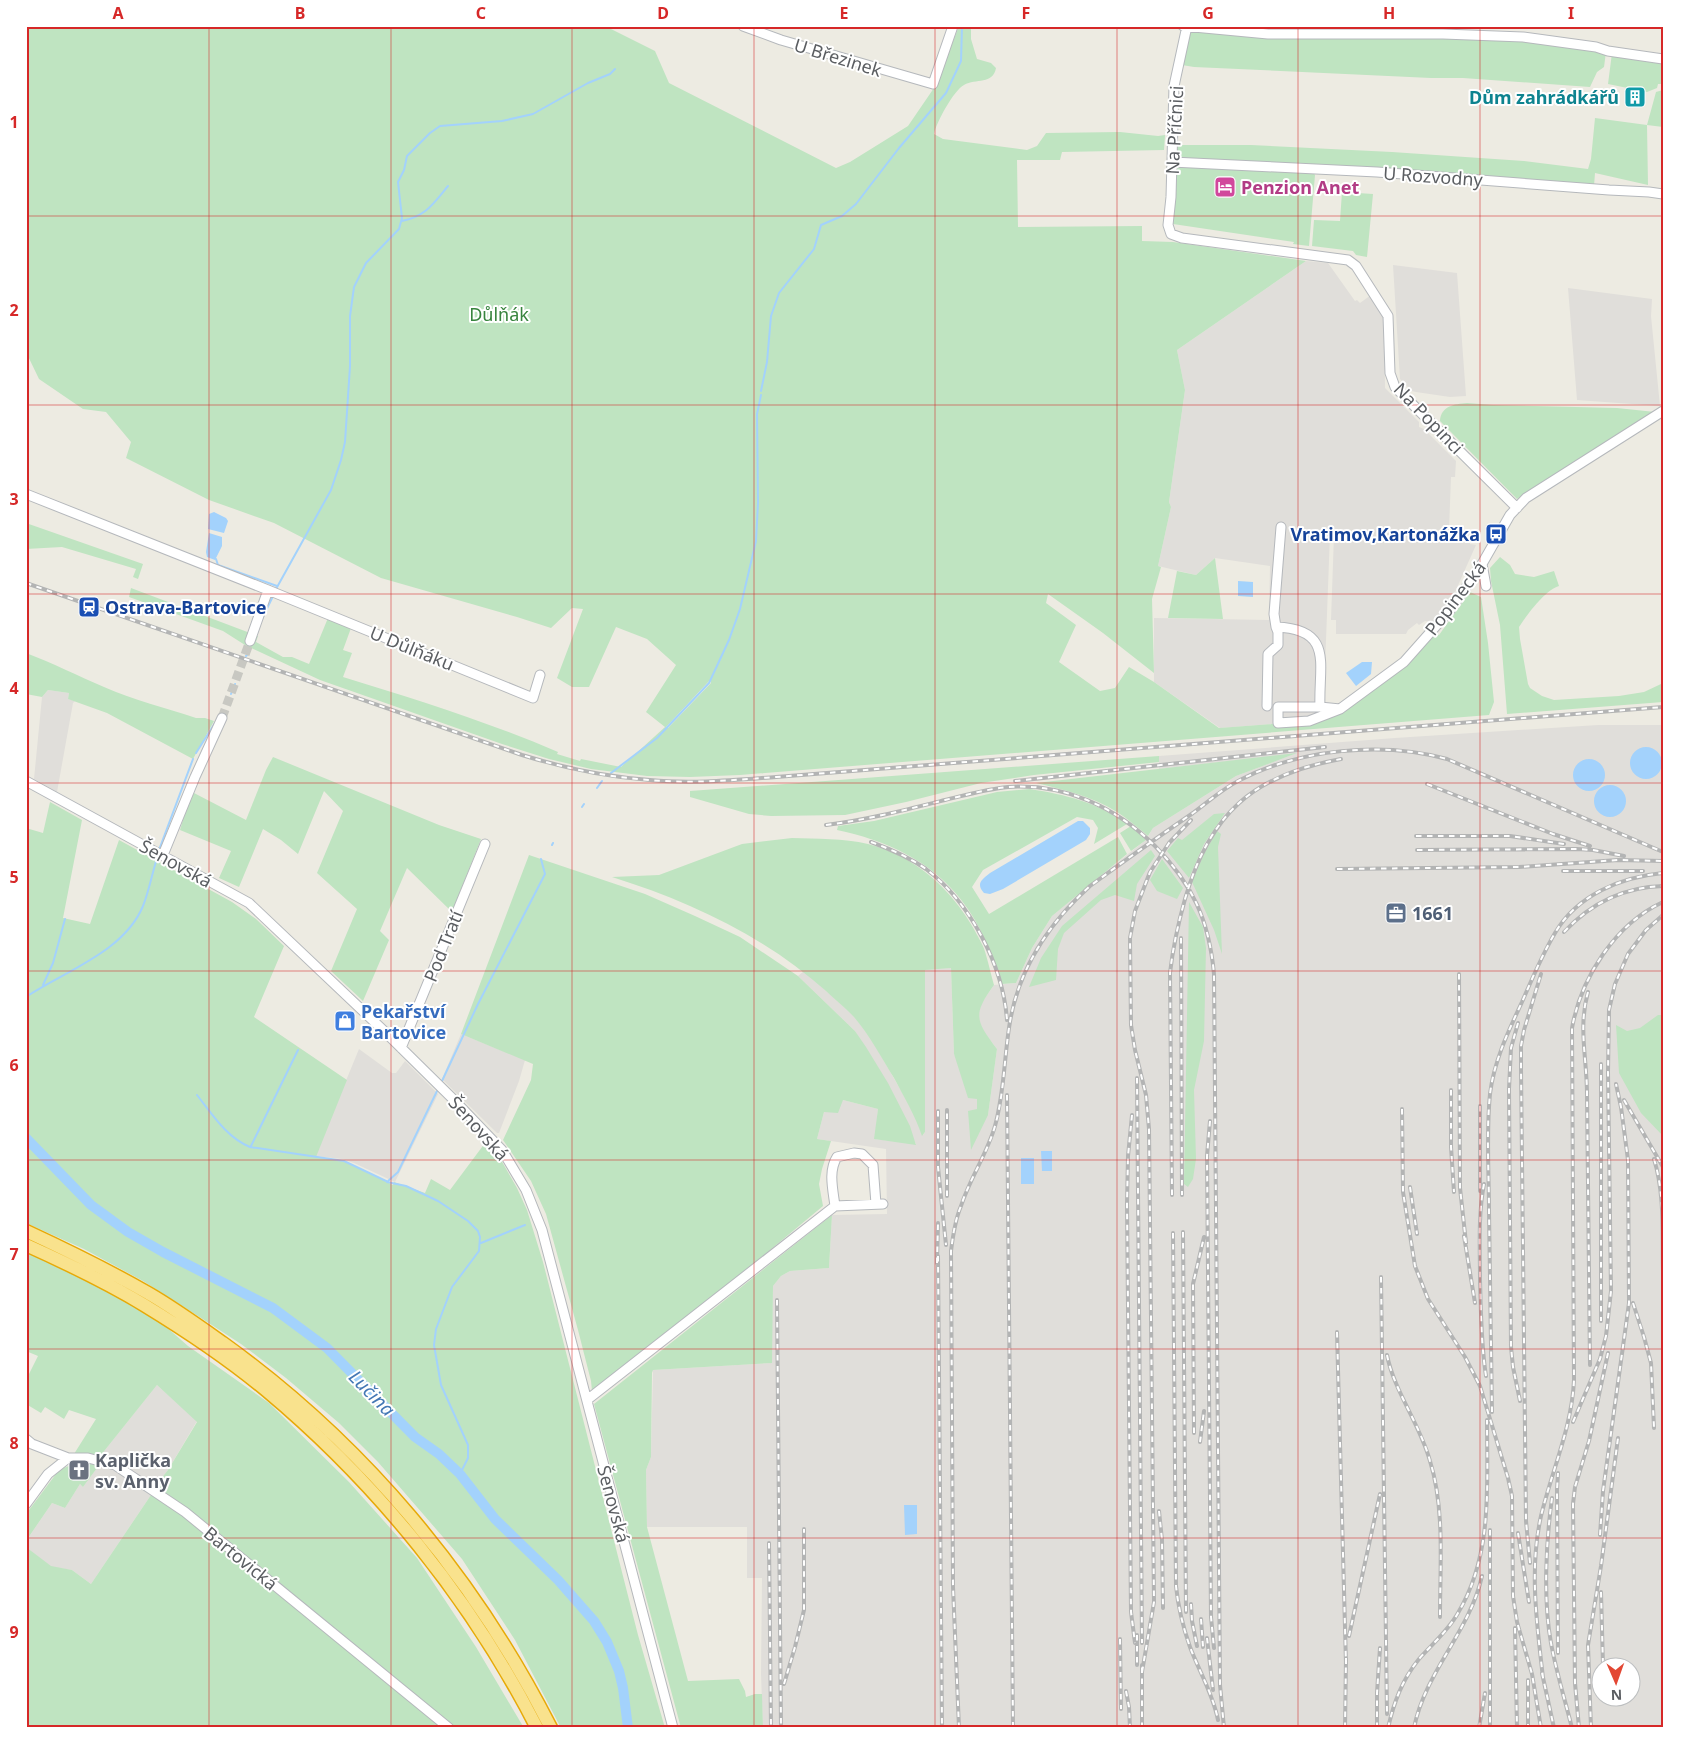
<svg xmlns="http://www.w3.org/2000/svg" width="1689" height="1754" font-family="'Noto Sans',sans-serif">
  <rect width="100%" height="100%" fill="#edebe2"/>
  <path fill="#e0deda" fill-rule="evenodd" d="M1306,261L1328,263L1355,301L1357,300L1360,303L1371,295L1384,315L1385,388L1419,422V427L1424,429L1456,461L1455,477H1451L1449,530H1470V544L1476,545L1451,601L1434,622L1425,621L1419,625L1417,623L1408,630L1406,634H1336V620H1331L1334,535L1330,534L1323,720L1220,728L1154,682V618L1269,620L1270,566L1215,558L1196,575L1158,566L1171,507L1169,502L1185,390L1177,350Z
    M1393,265L1457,273L1466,396L1450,397L1416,392L1412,391L1400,379Z
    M1568,288L1652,299L1651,316L1660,406L1577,400Z
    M48,690L69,693L68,699L75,701L73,703L57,792L34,779L42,697Z
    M1598,725H1663V1728H763L761,1674L762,1578H747V1527H647L646,1470L651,1457L653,1370L771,1363L773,1286L781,1276L790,1271L829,1268L832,1215L887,1214L886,1149L817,1139L824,1112L843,1100L878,1109L875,1139L916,1144L855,1031L798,976L804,971L853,1015L872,1040L916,1117L923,1135L925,1132V969L951,968L954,1054L977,1098V1109L988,1115L997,1049L981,1028L978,1015L982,1002L994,985L1016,983L1032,948L1052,916L1092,882L1146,840L1153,828L1236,776L1294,754L1159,769V756L1395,738ZM1602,1666H1632V1696H1602Z
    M461,1034L525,1060L519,1081L499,1133H497L442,1079Z
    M359,1049L392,1073H396L405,1061L438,1094L395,1182L354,1163L342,1159L315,1156Z
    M157,1385L197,1421L168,1470L155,1486L119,1462L101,1455Z
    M100,1464L117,1472L151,1495L91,1584L72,1570L51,1567L26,1547V1541L52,1503L65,1508L80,1484L83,1487Z"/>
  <path fill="#bfe4c1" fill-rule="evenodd" d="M26,26H605L655,51L669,83L836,168L850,162L908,126L936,85L959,26H971V39L977,59L991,63L996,68C993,85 976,78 964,85C954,90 936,123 934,134L943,139L1027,150L1037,146L1046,133L1120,132L1158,136L1165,135L1164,150L1062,152L1060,160H1017L1018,227L1142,226V241L1173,242L1306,261L1177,350L1185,390L1169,502L1171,507L1158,566L1161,567L1152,599L1154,673L1103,633L1048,594L1046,603L1076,625L1059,662L1100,691L1115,688L1129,667L1154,682L1219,728L1309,721L1340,709L1435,633L1439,635L1470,592L1481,597L1488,643L1494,702L1489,715L740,775L690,777L647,776L591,769L549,759L502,744L320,680L245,645L223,631L129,597L131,588L258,636L256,642L283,657H292L309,664L328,618L351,628L343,650L352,653L343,677C415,699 488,722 558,752L557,754L580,761L581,759L621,767L665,727L646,712L676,665L647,639L616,627L589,687H572L557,678L583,609L572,608L551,628L517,617L381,578L274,523L209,500L126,458L131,442L106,412L83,409L39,379L26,352ZM710,680L711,683L668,728L666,727Z
    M1189,30L1519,40L1606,52L1604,67L1597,72L1590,87L1463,78H1431L1194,67L1182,65Z
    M1612,53L1663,61V84H1658L1657,88L1647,92L1608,84Z
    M1663,90V127L1647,125L1648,185L1595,173L1594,186L1176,160L1175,143L1181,145H1251L1392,152L1524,161L1588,169L1591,159L1595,118L1647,125L1656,92Z
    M1181,165L1312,171L1315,175L1309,246L1293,244L1294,242L1173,224L1176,169Z
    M1342,192L1373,194L1367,257L1356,255L1353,251L1312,246L1314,220L1340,221Z
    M1467,403L1493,405L1617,408L1655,412L1525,493L1517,499L1440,421C1441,406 1454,404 1467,403Z
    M26,523L143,564L138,579L133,577L136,569L62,547L26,549Z
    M1500,557L1510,565L1515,574L1534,577L1554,571L1559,586C1546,589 1526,616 1519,627L1520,639L1528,684L1530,688L1542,696L1554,700L1619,696L1644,692L1661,684H1663V702L1507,714L1500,625L1491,581L1490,568Z
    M1215,558L1223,619L1168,618L1177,571L1196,575Z
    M26,653C53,663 78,676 104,687C134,700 166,708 196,718H205L214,721L193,759L107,713L68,699L69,693L48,690L42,697L26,694Z
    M1297,753L1236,776L1153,828L1148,836C1138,828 1128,819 1117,812C1092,796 1064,790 1036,783Z
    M1159,756V762L1034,775L981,783L906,802L845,815L771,816L749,814L690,797V791Z
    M273,757L439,825L481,839L452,912L407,868L380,931L389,940L363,1001L331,971L357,909L317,873L343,811L324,791L298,854L281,840L263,829L239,887L219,878L231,851L180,830L185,813L194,793L246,820L266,770Z
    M1030,789C1067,795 1096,802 1127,824L1094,844L1098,828L1093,820L1077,817L983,870L972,887L989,914L1118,837L1127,854L1052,916L1032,948L1016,983L1002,984C992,955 981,925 962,901C932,861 885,840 837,830L838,826L874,821L997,792Z
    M50,802L82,820L63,918L90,924L119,840L232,902L256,919L284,946L254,1017L347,1080L316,1157L344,1161L393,1185L394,1182L425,1193L431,1179L450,1190L485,1143L501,1160L517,1188L527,1210L543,1262L638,1635L665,1728H561L515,1640L462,1559L378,1462L339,1423L286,1378L241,1344L198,1316L143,1281L84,1249L26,1223V828L43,833Z
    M1225,813L1204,844L1189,878L1167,851L1178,838L1182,840L1214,814Z
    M1131,826L1146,840L1131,851L1120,833Z
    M1217,831L1221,834L1218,847L1222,954L1214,930L1192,882L1204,854Z
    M792,838C817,839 843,838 868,844C915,856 952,889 975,931C979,939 984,946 986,955C989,965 991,975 994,985C972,1015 976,1021 997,1049L988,1115L971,1150L968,1111L977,1109V1099L968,1098L954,1054L951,968L925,970V1132L922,1136C915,1115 904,1097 894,1078C881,1057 870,1036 854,1017C846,1008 835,1000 826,991C766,937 689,901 612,877L659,875L742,844Z
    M1151,850L1155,856L1137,884L1134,901L1115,895L1101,900L1064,933L1058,949L1056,980L1029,987L1041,958L1062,926Z
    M529,855L645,894L695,916L740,937L798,976L855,1031L866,1047L888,1083L910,1126L916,1145L874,1139L878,1109L843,1100L838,1113L824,1112L817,1139L831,1141L822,1169L819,1184L823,1206L717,1294L592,1391L591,1381L578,1330L546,1214L531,1181L503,1140L531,1080L533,1064L461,1034Z
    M1162,859L1183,888L1177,899L1157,891L1150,880Z
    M1189,902L1203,927L1206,948L1204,1041L1194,1090L1196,1159L1193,1179L1188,1187L1184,1184Z
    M1658,1015H1663V1136L1641,1113L1619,1073L1616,1025L1627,1031L1640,1028Z
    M832,1215L829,1268L790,1271L781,1276L773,1286L772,1363L653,1370L652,1373L651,1457L646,1470L647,1527L688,1681L739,1679L745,1691L746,1697L755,1694H762L763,1728H681L594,1404Z
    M26,1252L66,1268L156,1318L188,1346L269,1403L349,1482L417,1558L476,1647L524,1728H456L348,1639L345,1646L447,1728H26V1547L51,1566L72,1570L91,1584L151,1495L155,1486L168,1470L197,1422L157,1385L101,1455L74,1454L96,1419L69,1410L64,1419L45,1407L41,1413L26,1404V1380L38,1356L26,1351Z
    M78,1462L100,1464L83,1487L80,1484L65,1508L52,1503L26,1541V1514L59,1470Z"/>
  <path fill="#a3d2fc" d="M214,512L226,518L228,521L224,533L208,529L209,514Z
    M209,533L222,537V546L215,560L207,557L206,552Z
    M1238,581L1253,582V597L1238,596Z
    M1362,662H1372L1371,674L1356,686L1346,673Z
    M1630 763a16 16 0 1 1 32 0a16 16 0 1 1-32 0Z
    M1573 775a16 16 0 1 1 32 0a16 16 0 1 1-32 0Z
    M1594 801a16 16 0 1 1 32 0a16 16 0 1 1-32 0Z
    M1078,821H1083L1090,828V834L1086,840L1003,889L990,894L984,893C976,884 981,880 990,873Z
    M1041,1151H1052V1171H1042Z
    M1021,1158H1034V1184H1021Z
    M904,1505H917V1534L905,1535Z"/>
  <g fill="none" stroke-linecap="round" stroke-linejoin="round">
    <path stroke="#a3d2fc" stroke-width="2" d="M402,221C426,216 433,204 448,186
      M761,391L767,362L771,316L779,293L814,249L821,225L842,216L856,204L899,148L946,93L961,61L962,26
      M216,559L218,565L277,586
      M276,589L331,490L341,460L345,442L350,366V316L354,287L366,263L399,229L402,218L398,182L404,170L407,156L430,133L440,126L502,121L533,114L588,83L610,74L615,69
      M262,619L273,596
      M246,656L247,655
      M231,694L235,684
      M196,753L215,723
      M611,773L657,738L709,683L729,640L740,609L756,541L758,503L757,414L761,395
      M597,788L602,781
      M582,807L584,804
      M552,845L553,843
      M159,850L193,759
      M43,985L53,963L65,919
      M26,997C65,971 124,952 143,906C149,891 152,874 157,858
      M442,1081L478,1004L545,874L541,859
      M437,1091L398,1172L387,1182L406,1186L438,1201L468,1221L478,1231L480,1237L479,1251L452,1287L436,1329L434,1345L441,1385L468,1445V1458L460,1474
      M197,1095C212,1114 227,1138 250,1147L344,1161L386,1181
      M251,1146L298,1050
      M481,1243L525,1225"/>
    <path stroke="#a3d2fc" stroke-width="10" d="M26,1138L91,1205L128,1232L163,1252L273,1308L327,1348L415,1437L439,1454L460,1474L495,1519L558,1580L594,1621L607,1642L619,1671L623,1688L628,1728"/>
    <path stroke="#c8c8c2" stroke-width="9" stroke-dasharray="9 4.5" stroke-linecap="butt" d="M222,718L250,641"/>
    <g stroke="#b5b8bc" stroke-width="11">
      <path id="minor" d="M743,26L781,40L933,84L953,26
        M1183,26L1268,34H1443L1523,37L1596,47L1608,51L1663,59
        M1187,26L1174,86L1171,197L1168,225L1171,234L1182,238L1348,260L1356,266L1388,316L1390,373L1395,387L1517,508
        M1172,162L1377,172L1609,190L1649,192L1663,194
        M26,494L268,590L533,698L540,675
        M1482,564L1486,586
        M1276,627C1335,629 1318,666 1320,707
        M250,641L268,590
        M1267,706L1268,654L1278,645V632L1276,627L1274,614L1281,527
        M1340,709L1320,707H1278V723L1309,721L1340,709L1404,662L1451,609L1482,564L1510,515L1526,498L1663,411
        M26,781L249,903L383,1030L456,1102L502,1150L526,1190L542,1230L673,1728
        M163,855L195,777L222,718
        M401,1048L485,844
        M835,1206C833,1190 828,1171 837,1157L854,1153L862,1154L873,1165L876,1204
        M587,1400L835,1206L883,1204
        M26,1439L32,1444L68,1458H88L115,1465L185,1512L449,1728
        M26,1504L48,1474L68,1458"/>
    </g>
    <g stroke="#e7aa08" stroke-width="15">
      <path id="highway" d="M26,1231C67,1250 108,1270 148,1293C174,1308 199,1326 223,1343C362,1443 473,1575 551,1728
        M26,1245C66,1263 106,1282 144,1305C185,1330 230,1360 267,1391C378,1484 471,1599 537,1728"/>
    </g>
    <use href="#minor" stroke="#fff" stroke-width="9"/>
    <use href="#highway" stroke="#f9e28d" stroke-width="12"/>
    <g stroke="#b3b4b4" stroke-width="4">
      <path id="rail" d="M26,583L522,755C564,768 606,777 650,780C692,784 734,780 776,777L1663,707
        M1015,781L1325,747
        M1427,784L1553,834L1590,846
        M826,825C866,820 905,810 945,800C966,795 987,789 1008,787C1064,783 1116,807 1155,846C1193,885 1209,920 1214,974L1220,1685L1224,1728
        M1416,836H1510L1564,844
        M871,842C890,849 909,857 926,869C970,902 1003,965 1007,1020
        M1417,850L1577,849L1593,850L1624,856
        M1337,869L1519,867L1618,860L1663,861
        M1563,871H1643
        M1564,932C1590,904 1624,887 1663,886
        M1181,938L1182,1195
        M1459,974L1460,1188L1466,1243
        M1588,992C1578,1027 1587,1059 1587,1094C1588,1185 1589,1275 1590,1365
        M1518,1023L1511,1048L1509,1089L1511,1347L1513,1367L1520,1401
        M1601,1064V1321
        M1137,1078L1142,1643
        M1451,1090V1147L1454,1192
        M1007,1095L1013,1728
        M1624,1100L1663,1167
        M1480,1106V1191
        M1402,1109L1403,1192L1415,1266L1428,1299L1465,1357L1480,1386L1508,1478L1512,1496L1513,1596L1517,1622L1532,1674L1541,1728
        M938,1111V1167L946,1245
        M1132,1115L1128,1156L1127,1204L1131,1612L1135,1643
        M1210,1121L1207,1156L1211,1617L1214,1648
        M1654,1159C1665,1195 1662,1233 1663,1271
        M1484,1184C1478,1215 1480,1248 1480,1280C1481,1312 1481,1344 1486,1376
        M1410,1187L1417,1234
        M1172,1195L1170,973C1173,947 1178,924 1185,899C1210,813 1253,775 1341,759
        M947,1196V1110
        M1183,1232L1186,1612
        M1173,1233L1176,1586C1178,1606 1183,1627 1190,1647C1199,1671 1213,1694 1218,1720
        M1464,1236L1475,1303
        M938,1256L942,1728
        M937,1263L938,1223
        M1381,1277L1387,1714
        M777,1300L781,1728
        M1633,1303L1644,1337L1651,1363L1654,1428
        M1337,1332L1346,1664
        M1387,1355C1394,1391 1420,1424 1430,1461C1445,1509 1440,1566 1440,1617
        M1492,1412C1491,1345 1490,1278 1489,1211C1489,1173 1486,1133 1490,1094C1494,1061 1508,1032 1522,1002C1532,979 1542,955 1555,933C1577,895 1621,877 1663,873
        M1573,1422L1600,1359L1606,1336L1611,1291L1608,1072L1609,1010L1615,984L1628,954L1646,930L1663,915
        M1194,1433L1193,1284L1204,1237
        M1200,1442L1204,1411
        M1552,1498C1546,1542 1543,1599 1551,1643C1556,1671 1565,1700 1572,1728
        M1159,1511L1162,1540L1163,1608
        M1490,1530V1728
        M1518,1533L1529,1602
        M1600,1535L1603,1491L1629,1303L1628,1160L1621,1107L1616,1084
        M769,1543L771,1728
        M1530,1563L1526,1521L1521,1070V1046L1524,1030L1541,974
        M1601,1592L1603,1666
        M1191,1604L1192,1621L1197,1646
        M1201,1619L1203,1647
        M1515,1628L1517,1728
        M1137,1635V1665
        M1349,1636L1380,1494
        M1207,1638L1213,1690
        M1120,1639L1121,1709
        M1558,1653L1557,1490L1558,1473
        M1142,1672L1154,1602L1149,1129L1146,1095L1135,1050L1131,1025L1130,938L1135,911L1150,872L1169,843L1191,820
        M1542,1673L1554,1728
        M1543,1678C1537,1624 1529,1570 1541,1516C1552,1470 1572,1427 1574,1380L1572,1028C1581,978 1615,924 1663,902
        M1528,1680V1728
        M784,1684L795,1647L804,1610V1529
        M1126,1691L1129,1707L1130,1728
        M959,1728L953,1587L951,1251C953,1235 955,1220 961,1206C970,1178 987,1154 995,1126C1004,1094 1004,1061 1009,1028C1017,971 1048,924 1090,886C1124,861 1158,837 1193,813C1208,802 1222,789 1240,780C1300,749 1382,741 1447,759L1663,852
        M1142,1728V1665
        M1345,1728L1346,1658
        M1377,1728V1693L1380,1648
        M1388,1728C1394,1702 1402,1680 1419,1659C1432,1644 1448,1631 1458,1613C1493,1555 1487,1485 1487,1420
        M1414,1728C1425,1672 1470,1631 1482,1576
        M1479,1728L1485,1693
        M1579,1728L1575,1683L1573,1504L1575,1487L1589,1441L1608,1353
        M1591,1728L1588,1645L1601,1566L1618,1438"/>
    </g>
    <use href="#rail" stroke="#fff" stroke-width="2" stroke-dasharray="5.5" stroke-linecap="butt"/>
  </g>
  <path fill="none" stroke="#d62828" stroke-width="1" stroke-opacity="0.55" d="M209,26V1728M391,26V1728M572,26V1728M754,26V1728M935,26V1728M1117,26V1728M1298,26V1728M1480,26V1728M26,216H1663M26,405H1663M26,594H1663M26,783H1663M26,971H1663M26,1160H1663M26,1349H1663M26,1538H1663"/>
  <defs>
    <g id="building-square" transform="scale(1.125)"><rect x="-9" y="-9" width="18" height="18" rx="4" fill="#0f9aa8" stroke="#fff"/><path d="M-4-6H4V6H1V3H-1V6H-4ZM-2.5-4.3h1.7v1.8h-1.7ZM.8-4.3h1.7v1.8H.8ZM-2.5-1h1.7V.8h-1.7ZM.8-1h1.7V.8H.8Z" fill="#fff"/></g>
    <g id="hotel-square" transform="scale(1.125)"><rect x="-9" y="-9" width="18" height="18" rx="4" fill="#d1479c" stroke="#fff"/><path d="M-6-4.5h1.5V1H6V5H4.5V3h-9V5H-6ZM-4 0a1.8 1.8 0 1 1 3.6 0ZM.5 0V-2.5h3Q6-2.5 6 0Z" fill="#fff"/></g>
    <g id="bus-square" transform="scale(1.125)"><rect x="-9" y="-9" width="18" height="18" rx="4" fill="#1a4fb4" stroke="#fff"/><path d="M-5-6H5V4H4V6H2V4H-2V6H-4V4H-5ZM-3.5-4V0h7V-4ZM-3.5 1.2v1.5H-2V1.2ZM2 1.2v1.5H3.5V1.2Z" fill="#fff"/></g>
    <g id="station-square" transform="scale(1.125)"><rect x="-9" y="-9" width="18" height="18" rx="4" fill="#1a4fb4" stroke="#fff"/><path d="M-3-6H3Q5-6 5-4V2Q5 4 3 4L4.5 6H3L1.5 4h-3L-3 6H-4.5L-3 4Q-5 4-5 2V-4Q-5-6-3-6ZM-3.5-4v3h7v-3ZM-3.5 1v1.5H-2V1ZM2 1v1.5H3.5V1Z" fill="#fff"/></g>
    <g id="office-square" transform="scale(1.125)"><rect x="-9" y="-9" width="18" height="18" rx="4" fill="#5c6f8a" stroke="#fff"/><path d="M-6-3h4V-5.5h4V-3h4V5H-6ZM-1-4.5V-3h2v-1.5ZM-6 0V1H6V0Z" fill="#fff"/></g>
    <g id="shop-square" transform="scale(1.125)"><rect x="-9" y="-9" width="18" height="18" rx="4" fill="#3f7fe0" stroke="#fff"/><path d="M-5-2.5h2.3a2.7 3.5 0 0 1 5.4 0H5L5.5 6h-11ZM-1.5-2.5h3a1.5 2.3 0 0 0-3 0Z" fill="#fff"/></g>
    <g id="church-square" transform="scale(1.125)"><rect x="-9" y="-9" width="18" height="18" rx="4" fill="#6b7280" stroke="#fff"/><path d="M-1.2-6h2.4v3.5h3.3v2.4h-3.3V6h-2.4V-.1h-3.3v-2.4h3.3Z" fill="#fff"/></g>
  </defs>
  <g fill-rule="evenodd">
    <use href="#building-square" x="1635" y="97"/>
    <use href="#hotel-square" x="1225" y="187"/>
    <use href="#bus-square" x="1496" y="534"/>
    <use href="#station-square" x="89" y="607"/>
    <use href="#office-square" x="1396" y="913"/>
    <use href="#shop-square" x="345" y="1021"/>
    <use href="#church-square" x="79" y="1470"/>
  </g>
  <g text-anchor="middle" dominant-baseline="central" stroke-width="4" stroke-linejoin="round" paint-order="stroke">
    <g font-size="18" fill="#5b5e62" stroke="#fff">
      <text transform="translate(838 57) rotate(17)">U Březinek</text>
      <text transform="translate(1174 130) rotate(-87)">Na Příčnici</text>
      <text transform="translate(1433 176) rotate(4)">U Rozvodny</text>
      <text transform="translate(1429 418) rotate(46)">Na Popinci</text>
      <text transform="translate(1455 598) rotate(-53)">Popinecká</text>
      <text transform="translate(412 648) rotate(22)">U Důlňáku</text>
      <text transform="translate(176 863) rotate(29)">Šenovská</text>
      <text transform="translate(443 946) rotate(-68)">Pod Tratí</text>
      <text transform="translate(479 1128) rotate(48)">Šenovská</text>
      <text transform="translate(614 1504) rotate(75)">Šenovská</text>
      <text transform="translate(241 1558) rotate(39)">Bartovická</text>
    </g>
    <g font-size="18" font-weight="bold" fill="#0d838f" stroke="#fff" text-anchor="end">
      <text x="1619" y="97">Dům zahrádkářů</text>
    </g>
    <g font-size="18" font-weight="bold" fill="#b23c85" stroke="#fff" text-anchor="start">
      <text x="1241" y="187">Penzion Anet</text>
    </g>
    <g font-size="18" fill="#38843e" stroke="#fff">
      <text x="499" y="314">Důlňák</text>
    </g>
    <g font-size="18" font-weight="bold" fill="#164399" stroke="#fff" text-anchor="end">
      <text x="1480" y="534">Vratimov,Kartonážka</text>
      <text x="105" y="607" text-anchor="start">Ostrava-Bartovice</text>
    </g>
    <g font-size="18" font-weight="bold" fill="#4e5e75" stroke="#fff" text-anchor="start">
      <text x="1412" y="913">1661</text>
    </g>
    <g font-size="18" font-weight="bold" fill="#366cbe" stroke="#fff" text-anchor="start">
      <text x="361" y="1011">Pekařství<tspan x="361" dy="21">Bartovice</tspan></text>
    </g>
    <g font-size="18" font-weight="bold" fill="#5b616d" stroke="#fff" text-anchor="start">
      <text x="95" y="1460">Kaplička<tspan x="95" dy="21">sv. Anny</tspan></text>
    </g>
    <g font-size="19" font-style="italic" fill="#4478b5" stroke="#fff">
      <text transform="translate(372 1393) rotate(45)">Lučina</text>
    </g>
  </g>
  <rect width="1689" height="1754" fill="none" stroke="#ffffff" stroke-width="55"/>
  <g transform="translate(1616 1682) rotate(178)"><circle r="24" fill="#ffffff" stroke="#bdbfc0"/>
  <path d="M0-4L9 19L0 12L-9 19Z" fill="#e34733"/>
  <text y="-8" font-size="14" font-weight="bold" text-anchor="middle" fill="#5b5e62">N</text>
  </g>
  <rect x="28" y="28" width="1634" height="1698" fill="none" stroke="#d62828" stroke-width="2"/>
  <g font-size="16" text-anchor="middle" font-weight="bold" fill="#d62828">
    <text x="118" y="19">A</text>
    <text x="300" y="19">B</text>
    <text x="481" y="19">C</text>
    <text x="663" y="19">D</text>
    <text x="844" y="19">E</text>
    <text x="1026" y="19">F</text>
    <text x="1208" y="19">G</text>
    <text x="1389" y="19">H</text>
    <text x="1571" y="19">I</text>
    <text x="14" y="128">1</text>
    <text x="14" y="316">2</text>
    <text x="14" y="505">3</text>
    <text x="14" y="694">4</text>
    <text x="14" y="883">5</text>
    <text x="14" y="1071">6</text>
    <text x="14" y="1260">7</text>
    <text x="14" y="1449">8</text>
    <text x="14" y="1638">9</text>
  </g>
</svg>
